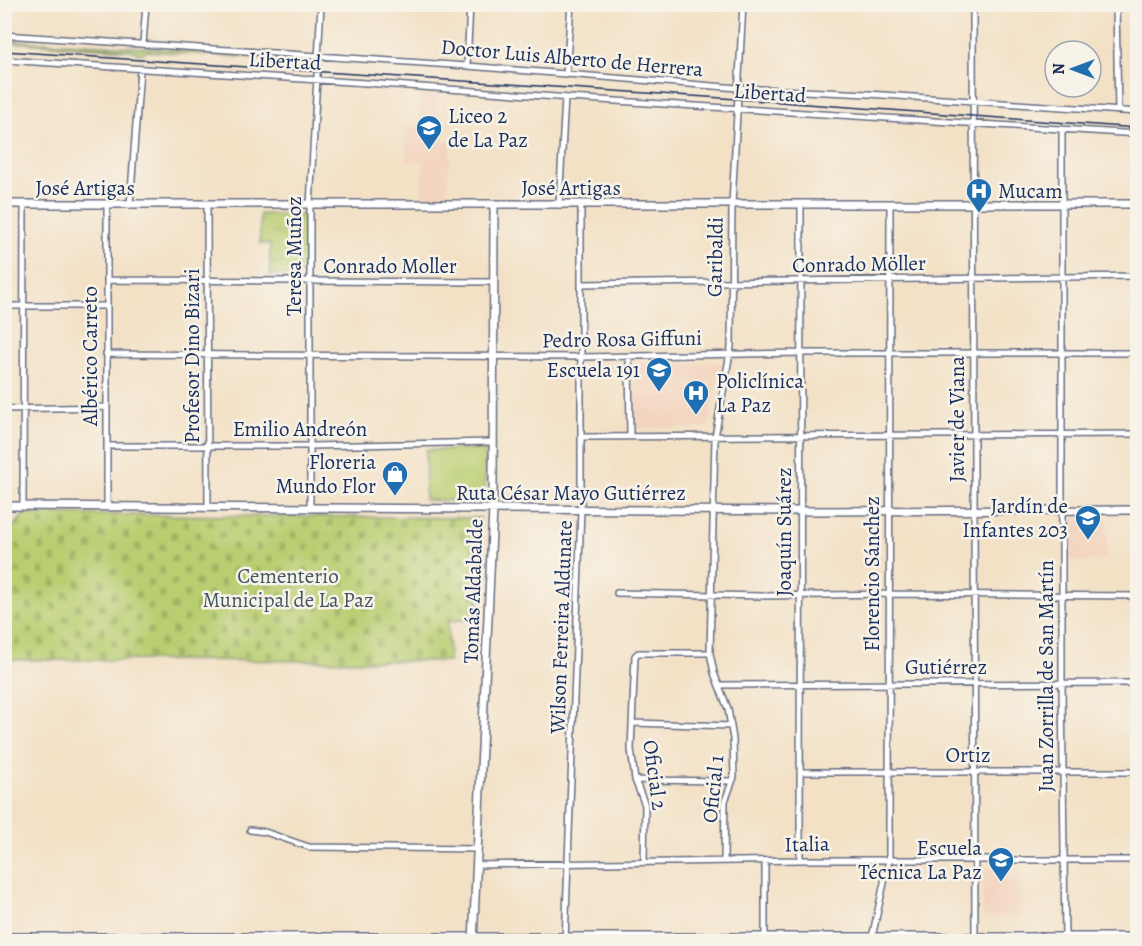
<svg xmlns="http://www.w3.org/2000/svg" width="1142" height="946" font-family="Alegreya,serif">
  <defs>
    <pattern id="grass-tufts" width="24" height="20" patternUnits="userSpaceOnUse" patternTransform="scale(1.5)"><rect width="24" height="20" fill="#b9ce71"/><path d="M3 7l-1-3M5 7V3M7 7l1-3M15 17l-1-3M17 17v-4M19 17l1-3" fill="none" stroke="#9eb164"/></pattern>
    <pattern id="cemetery-stones" width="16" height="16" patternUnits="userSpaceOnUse" patternTransform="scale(1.5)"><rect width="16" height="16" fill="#b9ce71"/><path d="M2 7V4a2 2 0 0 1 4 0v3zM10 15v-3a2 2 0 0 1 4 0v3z" fill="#9eb164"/></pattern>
  </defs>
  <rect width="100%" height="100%" fill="#f7f3e8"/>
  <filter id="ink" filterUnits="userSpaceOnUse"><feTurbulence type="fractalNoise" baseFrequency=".0167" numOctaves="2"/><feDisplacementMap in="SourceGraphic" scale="12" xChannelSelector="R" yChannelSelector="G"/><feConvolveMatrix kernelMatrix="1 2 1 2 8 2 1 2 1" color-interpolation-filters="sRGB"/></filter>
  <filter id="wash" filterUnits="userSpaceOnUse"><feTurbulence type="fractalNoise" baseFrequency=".008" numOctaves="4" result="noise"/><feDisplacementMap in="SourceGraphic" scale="24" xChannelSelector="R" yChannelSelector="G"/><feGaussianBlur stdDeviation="1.35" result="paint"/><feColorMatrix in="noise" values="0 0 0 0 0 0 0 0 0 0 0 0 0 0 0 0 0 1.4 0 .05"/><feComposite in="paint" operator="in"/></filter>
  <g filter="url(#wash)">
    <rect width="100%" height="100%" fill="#f3e1c6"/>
    <path fill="#f3d4bf" d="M420,90L439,92L435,140L451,141L447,197H421L423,161L407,160V127H417Z
      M636,363H721L709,425L705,428H636Z
      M1070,518H1107V561H1070Z
      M987,868H1020V917H983V872Z"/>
    <path fill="url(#grass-tufts)" stroke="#6a7e68" stroke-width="1.5" d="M4,40L300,56L301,57L299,60H292L147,51L140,54L131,50L5,42Z
      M260,214H301L304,217V271L300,275H270V244H260Z"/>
    <path fill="url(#cemetery-stones)" stroke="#6a7e68" stroke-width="1.5" d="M25,514L480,518L478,619L448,621L449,661L5,660V535Z"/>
    <path fill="#b9ce71" stroke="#6a7e68" stroke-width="1.5" d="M485,449V501L425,500L426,450Z"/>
  </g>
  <g filter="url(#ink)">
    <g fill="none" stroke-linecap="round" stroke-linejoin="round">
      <g stroke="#676d82" stroke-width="8">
        <path id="minor" d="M973,4L975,942
          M1116,4L1118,111
          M4,35L467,66L738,88L868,94L1138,112
          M143,44L146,4
          M4,60L366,83L584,99L1138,134
          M467,66L470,4
          M566,75L571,4
          M1062,129V683L1065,936
          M107,205V507
          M130,205L140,70
          M207,205L208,507
          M559,205L565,98
          M107,280L494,282
          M581,284L1138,276
          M4,306H106
          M106,354L582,357L801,353H1138
          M629,356L630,436
          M4,409L106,407
          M582,437L1138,434
          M107,446H311L492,442
          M23,506L24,204
          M310,509V205L321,4
          M617,593L762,596L889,594L1138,596
          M719,685L1138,683
          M633,723L731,726
          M800,772H1138
          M635,780L732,781
          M250,830L265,832L309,847L477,849
          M800,860L801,205
          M724,861L725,801L734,777L733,739L728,709L714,673L710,653L715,437L731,347L732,204L743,4
          M644,862L645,805L635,780L631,749L635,656L638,653H710
          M476,865L800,860H1138
          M4,936H1138
          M565,942L581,510V205
          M765,942V861
          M871,942L889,860L890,205"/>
      </g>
      <g stroke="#676d82" stroke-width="10">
        <path id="tertiary" d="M4,204H1138
          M4,506L800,511L1138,510
          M473,942L493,509L494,205"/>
      </g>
      <use href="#minor" stroke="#fff" stroke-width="5"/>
      <use href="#tertiary" stroke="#fff" stroke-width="7"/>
      <path stroke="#1b2f5e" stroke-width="1.5" d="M4,51L737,99L1138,128"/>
    </g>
  </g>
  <defs>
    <g id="school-pin" transform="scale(1.35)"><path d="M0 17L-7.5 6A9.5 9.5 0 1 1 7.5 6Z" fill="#1f6fb2" stroke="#f7f3e8"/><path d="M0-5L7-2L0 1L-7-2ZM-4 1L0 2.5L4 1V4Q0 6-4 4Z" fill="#fff"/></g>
    <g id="hospital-pin" transform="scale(1.35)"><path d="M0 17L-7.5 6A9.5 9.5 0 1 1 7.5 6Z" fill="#1f6fb2" stroke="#f7f3e8"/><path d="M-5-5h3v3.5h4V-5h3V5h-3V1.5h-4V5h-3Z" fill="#fff"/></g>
    <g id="shop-pin" transform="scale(1.35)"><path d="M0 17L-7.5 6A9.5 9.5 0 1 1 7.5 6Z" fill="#1f6fb2" stroke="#f7f3e8"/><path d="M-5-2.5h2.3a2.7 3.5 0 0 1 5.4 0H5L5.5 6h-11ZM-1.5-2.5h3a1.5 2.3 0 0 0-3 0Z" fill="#fff"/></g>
  </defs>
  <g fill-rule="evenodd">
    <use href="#school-pin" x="429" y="128"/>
    <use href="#hospital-pin" x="979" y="191"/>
    <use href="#school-pin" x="659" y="370"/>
    <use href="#hospital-pin" x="696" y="393"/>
    <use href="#shop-pin" x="395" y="474"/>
    <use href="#school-pin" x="1088" y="518"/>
    <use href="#school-pin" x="1001" y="860"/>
  </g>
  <g text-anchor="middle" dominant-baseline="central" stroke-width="5" stroke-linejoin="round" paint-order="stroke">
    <g font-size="21" fill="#1b2f5e" stroke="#f7f3e8">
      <text transform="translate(572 58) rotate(5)">Doctor Luis Alberto de Herrera</text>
      <text transform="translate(285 61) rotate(3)">Libertad</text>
      <text transform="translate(770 93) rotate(4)">Libertad</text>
      <text x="85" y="188">José Artigas</text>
      <text x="571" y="188">José Artigas</text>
      <text transform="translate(294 256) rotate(-90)">Teresa Muñoz</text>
      <text transform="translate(715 257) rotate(-89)">Garibaldi</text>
      <text transform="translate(859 264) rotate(-1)">Conrado Möller</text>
      <text x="390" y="266">Conrado Moller</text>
      <text transform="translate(622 339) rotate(-1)">Pedro Rosa Giffuni</text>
      <text transform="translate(90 356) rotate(-90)">Albérico Carreto</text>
      <text transform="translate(192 356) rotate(-90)">Profesor Dino Bizari</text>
      <text transform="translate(957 419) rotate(-90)">Javier de Viana</text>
      <text x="300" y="429">Emilio Andreón</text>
      <text x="571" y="493">Ruta César Mayo Gutiérrez</text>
      <text transform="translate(784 532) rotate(-90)">Joaquín Suárez</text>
      <text transform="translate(872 574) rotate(-90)">Florencio Sánchez</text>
      <text transform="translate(473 591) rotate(-88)">Tomás Aldabalde</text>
      <text transform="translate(561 627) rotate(-88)">Wilson Ferreira Aldunate</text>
      <text x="946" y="667">Gutiérrez</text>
      <text transform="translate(1046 676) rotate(-90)">Juan Zorrilla de San Martín</text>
      <text x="968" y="755">Ortiz</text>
      <text transform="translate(655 775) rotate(82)">Oficial 2</text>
      <text transform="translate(713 789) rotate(-84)">Oficial 1</text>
      <text transform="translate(807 844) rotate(-1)">Italia</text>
    </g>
    <g font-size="21" fill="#1b2f5e" stroke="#f7f3e8" text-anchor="end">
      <text x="448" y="116" text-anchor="start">Liceo 2<tspan x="448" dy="24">de La Paz</tspan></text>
      <text x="998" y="191" text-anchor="start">Mucam</text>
      <text x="640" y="370">Escuela 191</text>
      <text x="716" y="381" text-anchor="start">Policlínica<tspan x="716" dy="24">La Paz</tspan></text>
      <text x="376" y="462">Floreria<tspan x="376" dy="24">Mundo Flor</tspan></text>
      <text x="1068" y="506">Jardín de<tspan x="1068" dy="24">Infantes 203</tspan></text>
      <text x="982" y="848">Escuela<tspan x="982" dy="24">Técnica La Paz</tspan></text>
    </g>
    <g font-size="21" fill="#425763" stroke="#f7f3e8">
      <text x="288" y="576">Cementerio<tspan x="288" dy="24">Municipal de La Paz</tspan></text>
    </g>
  </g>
  <rect width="1142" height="946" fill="none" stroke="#f7f3e8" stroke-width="24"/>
  <g transform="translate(1073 69) rotate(270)"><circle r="28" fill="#f7f3e8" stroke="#9fa5b1" stroke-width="1.5"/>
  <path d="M0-4.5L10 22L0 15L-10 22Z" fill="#1f6fb2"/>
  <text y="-9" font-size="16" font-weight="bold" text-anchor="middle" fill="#1b2f5e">N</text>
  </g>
</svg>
